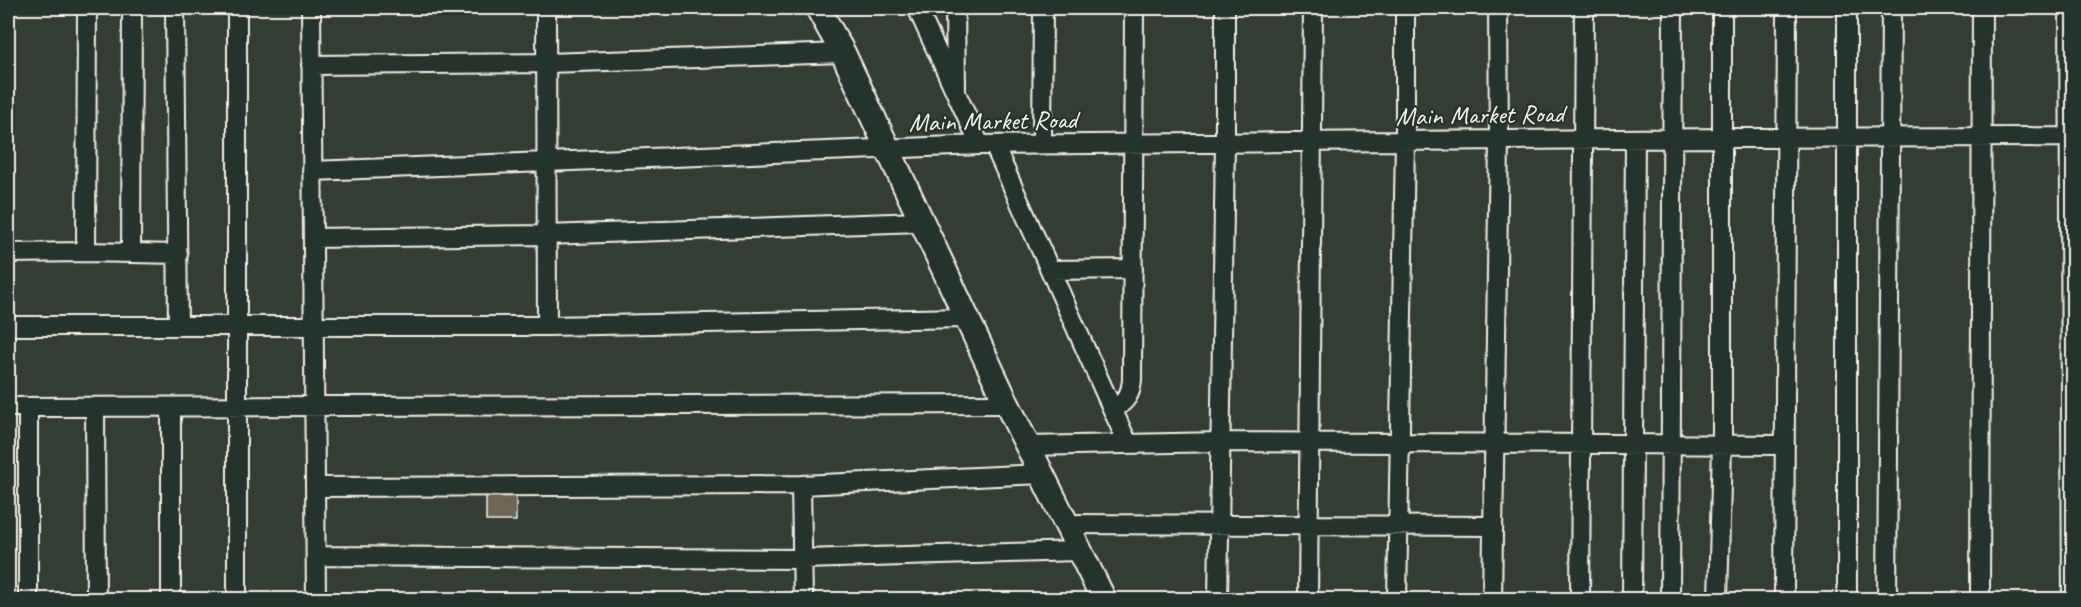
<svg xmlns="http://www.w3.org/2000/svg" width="2081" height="607" font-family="Caveat,sans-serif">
  <rect width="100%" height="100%" fill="#343d35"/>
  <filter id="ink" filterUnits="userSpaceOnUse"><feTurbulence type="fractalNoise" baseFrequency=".0167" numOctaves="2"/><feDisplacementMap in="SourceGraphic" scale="12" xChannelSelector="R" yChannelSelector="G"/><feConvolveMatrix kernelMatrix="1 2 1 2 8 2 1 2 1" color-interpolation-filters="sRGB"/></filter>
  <g filter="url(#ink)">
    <path fill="#6d6556" stroke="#f4f1e8" stroke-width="1.5" d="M486,490H516V521H486Z"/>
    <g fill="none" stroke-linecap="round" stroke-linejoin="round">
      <g stroke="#f4f1e8" stroke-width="22">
        <path id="street" d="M175,8L178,326
          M311,8L316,600
          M546,8L547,326
          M917,8L980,145
          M955,8L956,87
          M2069,8L2072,600
          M311,65L547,63L843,53
          M1042,144L1043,8
          M994,145L1128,444
          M312,171L980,145L1722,138L2074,137
          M313,238L546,235L921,222
          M86,252L87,8
          M8,253L86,252L178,254
          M131,253L132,8
          M1050,270L1133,269
          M8,326H547L966,318
          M8,407L1007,404
          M95,408L96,600
          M1113,410C1126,401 1131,395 1132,379L1134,8
          M1028,446L1221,442L1785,445
          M801,485L803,600
          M316,487L801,485L1043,474
          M1066,524L1493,526
          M316,556L803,559L1079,551
          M28,600V407
          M171,600V407
          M237,600V8
          M1218,600L1225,143V8
          M1308,600L1313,8
          M1397,600L1405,141V8
          M1492,600L1499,140L1498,8
          M1580,600L1584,8
          M1632,600L1635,139
          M1670,600L1673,8
          M1718,600L1722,444V8
          M1784,600L1787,8
          M1847,600V8
          M1887,600L1891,8
          M1980,600L1982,8"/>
      </g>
      <g stroke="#f4f1e8" stroke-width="28">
        <path id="secondary" d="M818,8L843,53L1007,404L1104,600"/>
      </g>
      <use href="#street" stroke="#26332d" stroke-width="18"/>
      <use href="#secondary" stroke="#26332d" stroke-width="24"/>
    </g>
  </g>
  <g text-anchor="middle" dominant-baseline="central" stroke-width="4.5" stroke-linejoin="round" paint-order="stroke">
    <g font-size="26" fill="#f4f1e8" stroke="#26332d">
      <text transform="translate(1480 115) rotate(-1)">Main Market Road</text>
      <text transform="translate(993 121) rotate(-1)">Main Market Road</text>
    </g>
  </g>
  <rect width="2081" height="607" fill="none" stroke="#26332d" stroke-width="30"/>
  <rect x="15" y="15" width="2051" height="577" fill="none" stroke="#f4f1e8" stroke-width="2" filter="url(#ink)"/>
</svg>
